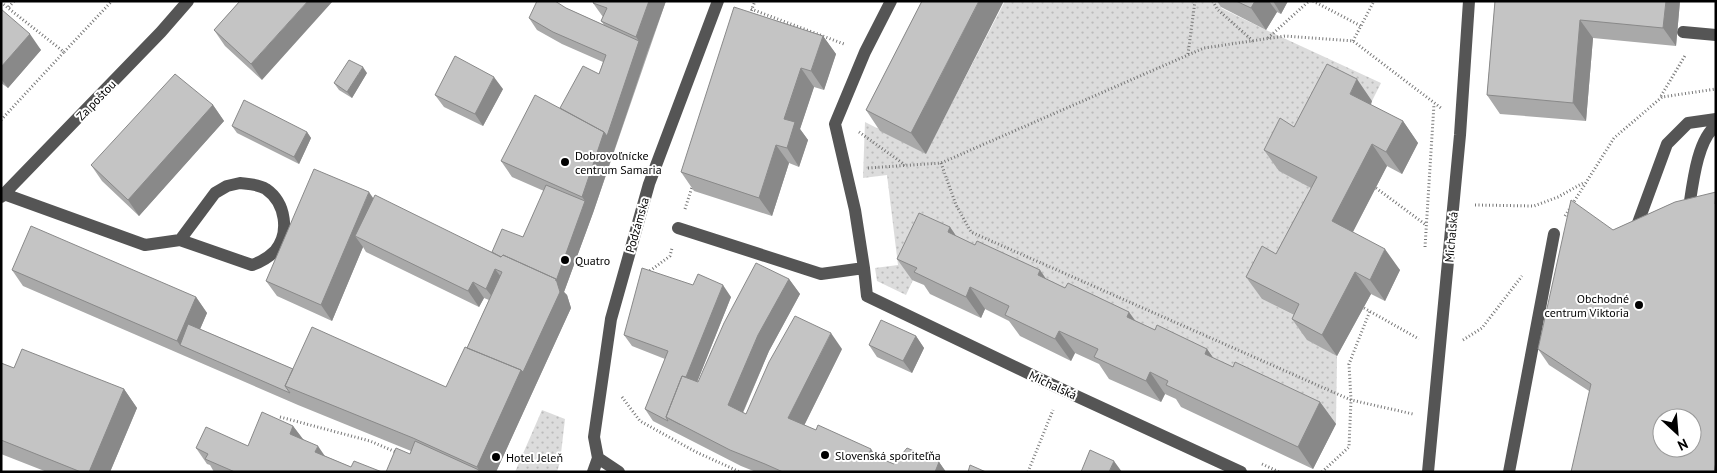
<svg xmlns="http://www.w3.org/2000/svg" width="1717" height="473" font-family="'PT Sans',sans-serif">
  <defs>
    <pattern id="grass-dots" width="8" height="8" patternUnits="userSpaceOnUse" patternTransform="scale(1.25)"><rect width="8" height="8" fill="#dcdcdc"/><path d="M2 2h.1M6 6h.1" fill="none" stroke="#bbb" stroke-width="1.8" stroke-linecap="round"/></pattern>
  </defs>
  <rect width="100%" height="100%" fill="#fff"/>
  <path fill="url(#grass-dots)" d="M1005,1H1224L1221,8L1266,30L1381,83L1372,101L1342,86L1332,199L1262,299L1315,326L1337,356L1336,424L934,235L906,295L877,281L875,268L898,265L887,175L863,178L865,122L926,153Z
    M542,410L565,419L560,462L557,472H515Z"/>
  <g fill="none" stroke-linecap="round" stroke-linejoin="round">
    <path stroke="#777" stroke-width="3" stroke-dasharray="1 2.5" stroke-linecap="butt" d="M14,1L8,8L64,52L112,1
      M1213,1L1217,9L1253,41
      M1313,1L1361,26
      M1,2L8,8
      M751,9L844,44
      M750,14L755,1
      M1268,38L1309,1
      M1353,41L1374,1
      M1188,54L1195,1
      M1661,96L1686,54
      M1,120L64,52
      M859,132L905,165
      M941,163L956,205L971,232L1351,400L1413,414
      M868,168L941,163L1204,48L1285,36L1353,41L1441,108
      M1376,188L1426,225
      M1475,205L1534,206L1558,197L1585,182
      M685,209L693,184
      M1565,216L1614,138L1662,97L1716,89
      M1425,247L1434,104
      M647,273L670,256L672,248
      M1364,308L1419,339
      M1463,340L1482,328L1522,276
      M622,397L640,421L696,452L740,472
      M280,417L370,441L398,453
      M1262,464L1279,472
      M1028,472L1053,410
      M1322,472L1349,447L1351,400L1349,364L1370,311"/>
    <path stroke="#555" stroke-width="12" d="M891,1L865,52L835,124L855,210L864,268L867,296L1061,389L1241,472
      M1683,32L1716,35
      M240,183C249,184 258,184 266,189C286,203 290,233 275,251C268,258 261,262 252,265L180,240L215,193L227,186Z
      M4,194L145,245L180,240
      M1,197L161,32L188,1
      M1688,214C1692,191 1696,140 1716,126
      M678,228L821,274L864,268
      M1635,231L1667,144L1688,123L1716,119
      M598,458L594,437L611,319L649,184L718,1
      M598,458L619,472
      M593,472L598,458
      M1428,472L1460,135L1469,1
      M1509,472L1554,234"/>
  </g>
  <path fill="#a9a9a9" d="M240,1L262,80L225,46L214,30Z
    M594,1H666L593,213L564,292L567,295L571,308L496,472H386L410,454L411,451L298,405L23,286L12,270L196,297L207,313L200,329L293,369L446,387L467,348L489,300L484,298L479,307L366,252L363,247L332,321L277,296L266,281L374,199L492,252L523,237L544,191L512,177L501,161L599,74L603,62L562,44L537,30L529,18L566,8L604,25L601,21L603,17L593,3Z
    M922,1L926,154L880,131L866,110Z
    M1217,1H1288L1281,14L1277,12L1266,30L1221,7Z
    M1495,1H1680L1676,46L1593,38L1586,121L1500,114L1487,95Z
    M1,9L41,50L8,88L1,83Z
    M823,36L836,54L824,90L814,87L800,129L808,140L799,167L789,163L772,216L694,191L681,172Z
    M367,73L352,98L339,90L334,83Z
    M503,89L483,126L444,107L435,95Z
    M1372,101L1371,105L1403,121L1418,143L1402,174L1387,166L1353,232L1400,270L1385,301L1371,294L1337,356L1307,340L1292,319L1294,315L1262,299L1246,277L1276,254L1311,188L1279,171L1264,150L1294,127Z
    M213,105L224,121L139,216L102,181L91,165Z
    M232,126L307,132L311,138L299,164L237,133Z
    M1675,202L1589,391L1549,365L1538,349L1613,230Z
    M950,227L956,236L1046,279L1155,330L1207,349L1213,358L1233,367L1320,402L1336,424L1313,469L1181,407L1176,399L1165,394L1161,402L1109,379L1099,364L1075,353L1071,361L1020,336L1009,321L985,309L981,318L930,294L924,285L912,280L897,259Z
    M789,279L800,294L769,351L743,413L746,414L842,349L804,425L894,464L939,462L946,472H756L741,466L653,421L645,409L665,359L632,346L624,335L693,285L731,297L697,382H698Z
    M916,336L924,348L912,373L877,357L869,345Z
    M1,363L14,368L124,389L137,408L110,472H47L1,454Z
    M293,426L303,439L325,456L351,467L382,472H214L210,465L207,464L196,448L248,446Z"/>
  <path fill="#898989" d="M308,1H333L262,80L251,64Z
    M649,1H666L647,53L636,37Z
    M979,1H1004L926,154L911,133Z
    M1255,1H1269L1277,12L1266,30L1251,8Z
    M1273,1H1288L1281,14Z
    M1666,1H1680L1676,46L1663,28Z
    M1580,20L1593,38L1586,121L1573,103Z
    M30,34L41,50L8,88L1,79V67Z
    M823,36L836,54L824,90L811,71Z
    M639,41L647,53L593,213L564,292L567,295L571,308L496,472H480L477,467L555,282L585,201L582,197L604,132Z
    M363,67L367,73L352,98L347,92Z
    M801,68L814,87L800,129L808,140L799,167L787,148L784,119Z
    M494,77L503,89L483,126L475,114Z
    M1357,79L1372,101L1365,116L1350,94Z
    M213,105L224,121L139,216L128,200Z
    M1403,121L1418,143L1402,174L1386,152Z
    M307,132L311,138L299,164L294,157Z
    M1372,144L1387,166L1347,243L1332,221Z
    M776,145L789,163L772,216L759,198Z
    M369,192L380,208L355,236L363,247L332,321L321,305Z
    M950,227L965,249L948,232Z
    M1385,249L1400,270L1385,301L1370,280Z
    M495,269L507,285L498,304L486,289Z
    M1040,270L1055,292L1038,275Z
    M1355,272L1371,294L1337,356L1322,335Z
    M789,279L800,294L769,351L739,421L728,405L758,335Z
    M473,282L484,298L479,307L468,291Z
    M723,285L731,297L680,425L669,419Z
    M970,287L985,309L981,318L966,297Z
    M196,297L207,313L191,350L180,345L177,341Z
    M1129,312L1145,334L1127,317Z
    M1059,331L1075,353L1071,361L1055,339Z
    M831,333L842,349L800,434L788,418Z
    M916,336L924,348L912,373L903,361Z
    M1207,349L1222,370L1205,354Z
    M1150,372L1165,394L1161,402L1146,381Z
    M124,389L137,408L110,472H89Z
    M1320,402L1336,424L1313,469L1298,447Z
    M293,426L305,442L290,434Z
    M318,446L329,462L315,452Z
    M871,449L882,465L869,454Z
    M1114,461L1122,472H1109Z
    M939,462L946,472H935Z"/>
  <path fill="#c4c4c4" stroke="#898989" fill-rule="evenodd" d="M240,1H308L251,64L214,30Z
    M537,1H555L566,8L639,41L607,136L604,132L560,108L583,66L599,74L606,55L553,32L529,18Z
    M594,1H649L636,37L601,21L607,8L593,3Z
    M922,1H979L911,133L866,110Z
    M1236,1H1255L1251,8Z
    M1495,1H1666L1663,28L1580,20L1573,103L1487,95Z
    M734,7L823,36L811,71L801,68L784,119L795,122L787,148L776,145L759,198L681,172Z
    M1,9L30,34L1,67Z
    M455,56L494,77L475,114L435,95Z
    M349,60L363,67L347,92L334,83Z
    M1327,64L1357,79L1350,94L1403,121L1386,152L1372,144L1332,221L1385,249L1370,280L1355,272L1322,335L1292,319L1299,304L1246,277L1262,246L1276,254L1317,177L1264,150L1280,118L1294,127Z
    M175,74L213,105L128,200L91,165Z
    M535,95L604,132L582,197L501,161Z
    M244,100L307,132L294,157L232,126Z
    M314,169L369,192L321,305L266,281Z
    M546,185L585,201L556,281V279L503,255L501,257L492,252L502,229L523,237Z
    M1716,192L1715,204H1716V462L1714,472H1571L1591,384L1538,349L1571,200L1613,230L1675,202ZM1662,418H1692V448H1662Z
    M375,195L501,257L503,255L556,279L560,292L523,372L521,370L467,348L502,272L495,269L486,289L473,282L468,291L355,236Z
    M919,213L950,227L948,232L975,245L977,241L1040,270L1038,275L1065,288L1068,283L1129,312L1127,317L1155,330L1157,325L1207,349L1205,354L1233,367L1235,362L1320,402L1298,447L1166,385L1168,381L1150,372L1146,381L1094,357L1098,349L1059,331L1055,339L1005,315L1009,306L970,287L966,297L914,272L917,268L897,259Z
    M31,226L196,297L177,341L12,270Z
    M756,263L789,279L758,335L728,405L746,414L769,362L795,316L831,333L788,418L816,430L818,425L871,449L869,454L894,464L907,448L939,462L935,472H783L765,464L730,450L666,417L682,376L698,382L724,323Z
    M642,268L693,285L698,274L723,285L686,377L682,376L666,417L668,421L645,409L668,351L624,335Z
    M881,320L916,336L903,361L869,345Z
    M188,324L293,369L285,386L290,393L180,345Z
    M312,327L446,387L465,347L521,370L477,467L413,438L285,386Z
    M22,349L124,389L89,472H81L1,440V363L14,368Z
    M262,412L293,426L290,434L318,446L315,452L351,467L354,461L382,472H235L205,459L208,454L196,448L206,427L248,446Z
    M415,441L479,470L478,472H386L396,448L410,454Z
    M1090,450L1114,461L1109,472H1081Z
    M970,465L986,472H968Z"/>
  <g fill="#000" stroke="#fff" stroke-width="2">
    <circle cx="565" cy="162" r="5"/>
    <circle cx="565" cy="260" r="5"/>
    <circle cx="1639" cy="305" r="5"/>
    <circle cx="825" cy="455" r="5"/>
    <circle cx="496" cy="457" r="5"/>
  </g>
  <g text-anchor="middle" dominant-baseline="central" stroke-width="4" stroke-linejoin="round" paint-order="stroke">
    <g font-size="12" fill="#000" stroke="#fff">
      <text transform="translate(96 100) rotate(-46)">Za poštou</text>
      <text transform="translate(637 225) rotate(-74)">Podzámska</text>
      <text transform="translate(1451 237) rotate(-85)">Michalská</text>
      <text transform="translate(1053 385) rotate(25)">Michalská</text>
    </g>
    <g font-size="12" fill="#000" stroke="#fff" text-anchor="start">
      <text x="575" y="155">Dobrovoľnícke<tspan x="575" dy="14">centrum Samaria</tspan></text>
      <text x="575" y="260">Quatro</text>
      <text x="1629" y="298" text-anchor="end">Obchodné<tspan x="1629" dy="14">centrum Viktoria</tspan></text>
      <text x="835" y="455">Slovenská sporiteľňa</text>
      <text x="506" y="457">Hotel Jeleň</text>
    </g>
  </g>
  <rect width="1717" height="473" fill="none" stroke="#000000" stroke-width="5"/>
  <g transform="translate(1677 433) rotate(154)"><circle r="24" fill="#ffffff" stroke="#999999"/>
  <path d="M0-4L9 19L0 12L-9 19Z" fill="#000000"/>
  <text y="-8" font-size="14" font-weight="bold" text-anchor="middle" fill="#000000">N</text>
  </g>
</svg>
